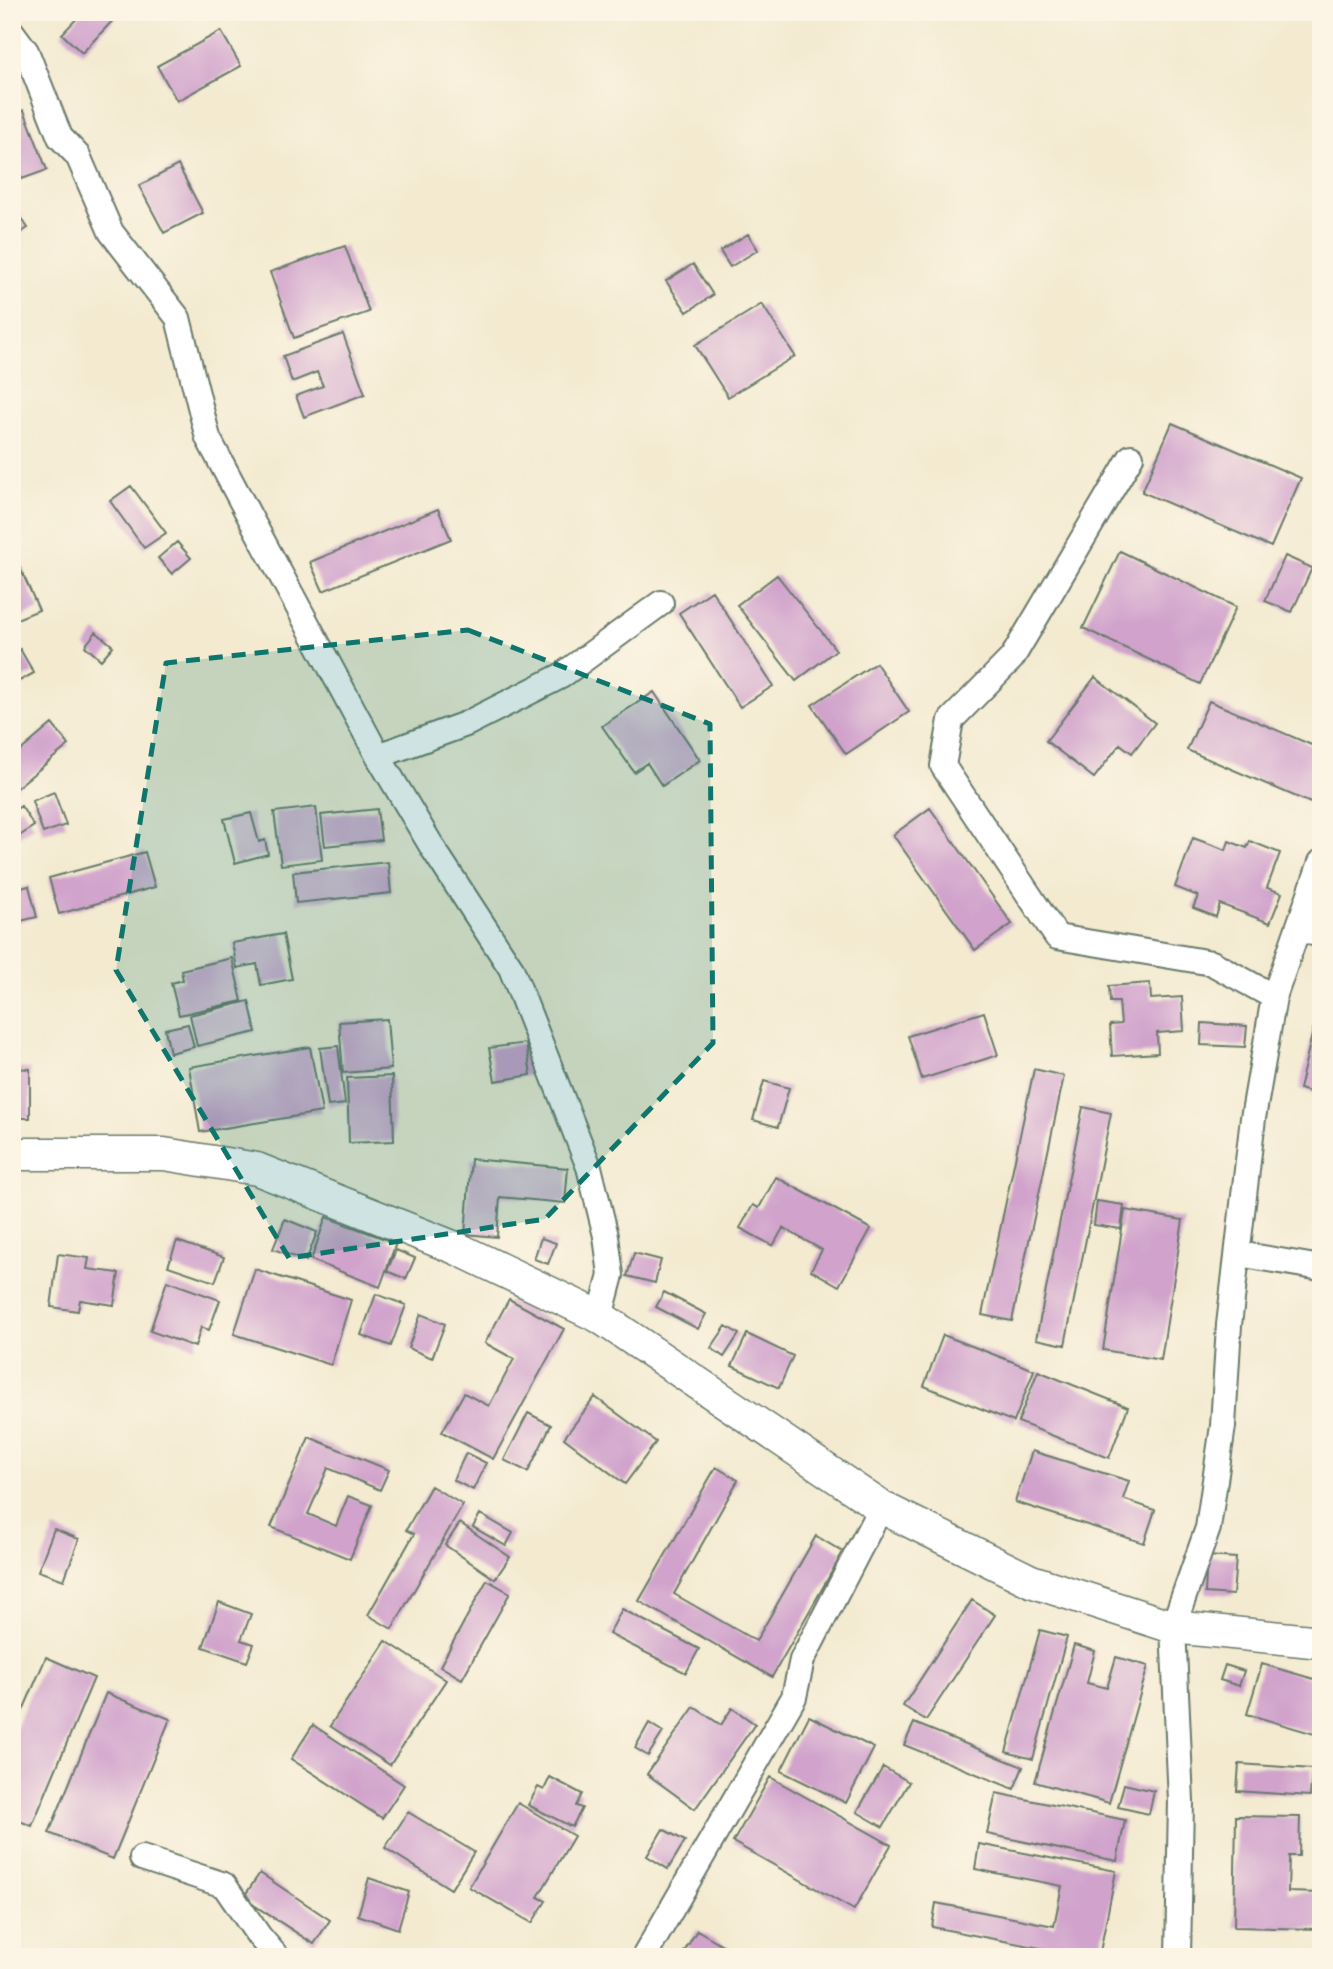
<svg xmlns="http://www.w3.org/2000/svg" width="1333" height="1969" font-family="'Shantell Sans',sans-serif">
  <rect width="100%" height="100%" fill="#fcf5e5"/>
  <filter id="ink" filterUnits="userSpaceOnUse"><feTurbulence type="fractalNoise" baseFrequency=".0143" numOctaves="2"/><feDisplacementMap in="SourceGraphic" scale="14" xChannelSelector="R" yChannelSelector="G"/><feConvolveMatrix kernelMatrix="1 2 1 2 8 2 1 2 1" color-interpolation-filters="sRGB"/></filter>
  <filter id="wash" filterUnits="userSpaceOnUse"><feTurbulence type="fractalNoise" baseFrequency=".00686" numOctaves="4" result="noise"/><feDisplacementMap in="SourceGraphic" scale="28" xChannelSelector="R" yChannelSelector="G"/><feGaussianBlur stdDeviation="1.57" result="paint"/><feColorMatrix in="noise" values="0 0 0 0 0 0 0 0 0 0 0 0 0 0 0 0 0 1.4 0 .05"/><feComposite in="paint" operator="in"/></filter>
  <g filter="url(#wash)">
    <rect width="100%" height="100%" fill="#f3ead0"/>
    <g id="blocks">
      <path fill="#d0a2cc" d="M83,12H113L117,16L82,53L62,34Z
        M221,31L241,66L177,101L157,66Z
        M24,110L47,170L22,179L12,154V114Z
        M178,165L203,213L164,233L139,186Z
        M17,212L28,228L12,238V215Z
        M748,234L758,250L730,267L720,251Z
        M345,246L369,312L294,338L270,272Z
        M693,264L713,295L687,312L666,281Z
        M762,304L795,356L728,397L695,345Z
        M343,334L365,394L304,417L296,396L323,386L317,372L292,382L283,356Z
        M1172,423L1301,478L1271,547L1142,492Z
        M131,486L166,533L144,548L110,501Z
        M438,509L451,539L323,591L310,562Z
        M177,542L191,558L172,574L158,558Z
        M1120,551L1236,607L1200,684L1083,628Z
        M1285,556L1312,568L1292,612L1265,601Z
        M17,561L39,610L12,621V562Z
        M777,575L836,650L796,681L737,605Z
        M712,591L773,686L740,707L679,613Z
        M96,632L113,646L101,660L85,646Z
        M20,649L34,673L12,685V654Z
        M876,663L909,712L846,754L812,705Z
        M1095,677L1155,723L1132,753L1120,744L1094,778L1046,741Z
        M654,692L700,760L662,786L647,763L634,772L602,726Z
        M1209,701L1321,749L1320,807L1187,750Z
        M52,724L69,745L15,789L12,787V758Z
        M54,792L66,825L43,833L32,801Z
        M21,806L34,826L12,841V812Z
        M316,807L322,860L281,865L274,812Z
        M930,808L1012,924L975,950L893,835Z
        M377,809L381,840L325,846L321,815Z
        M251,813L259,842L265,840L268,854L235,863L224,819Z
        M1193,838L1226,850L1229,841L1247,848L1250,841L1280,853L1267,888L1282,893L1270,923L1220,904L1216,917L1193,908L1198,896L1175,887Z
        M145,852L155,887L59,914L49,878Z
        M388,862L391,893L296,903L293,872Z
        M29,886L37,917L12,923V890Z
        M283,934L292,979L261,985L257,964L237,968L232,943Z
        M232,958L242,1001L179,1015L171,983L183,980L181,970Z
        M1150,983L1151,999L1182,997L1184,1031L1157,1033L1158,1053L1112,1056L1110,1025L1121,1024L1119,1002H1110L1109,986Z
        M249,1001L256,1032L197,1046L190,1015Z
        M984,1012L998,1055L922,1079L908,1036Z
        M1317,1014L1321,1015V1095L1299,1089Z
        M387,1019L391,1069L343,1073L339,1022Z
        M1202,1023L1247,1026L1245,1047L1201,1045Z
        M188,1024L194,1047L170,1053L165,1029Z
        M526,1043L531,1075L495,1081L489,1048Z
        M338,1046L345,1104L328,1106L320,1048Z
        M310,1047L322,1112L200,1132L189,1067Z
        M12,1068L30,1069V1118H12Z
        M1034,1069L1064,1076L1012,1321L982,1315Z
        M392,1076L394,1141L349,1143L347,1078Z
        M764,1081L789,1088L778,1127L753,1120Z
        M1083,1107L1111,1113L1065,1345L1036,1339Z
        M471,1159L568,1168L565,1203L500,1197L497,1237L465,1234Z
        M776,1177L871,1229L839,1286L811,1270L822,1250L783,1228L773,1246L740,1228L753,1205L759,1208Z
        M1097,1201L1124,1205L1121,1229L1094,1225Z
        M1125,1210L1183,1220L1161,1360L1103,1350Z
        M326,1217L396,1243L380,1287L311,1260Z
        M285,1219L317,1232L306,1261L273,1249Z
        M541,1238L556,1243L548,1264L534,1259Z
        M177,1241L224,1257L215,1282L168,1266Z
        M396,1250L415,1258L406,1279L387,1271Z
        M634,1253L661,1260L655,1283L627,1276Z
        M58,1254L89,1258L87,1269L119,1273L114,1305L80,1300L78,1311L51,1307Z
        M255,1269L351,1300L331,1365L234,1334Z
        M167,1281L220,1300L209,1330L201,1327L195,1347L150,1331Z
        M664,1292L706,1314L698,1329L656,1307Z
        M376,1294L406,1305L391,1346L361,1335Z
        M509,1299L564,1329L493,1459L442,1432L464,1393L489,1406L514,1359L485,1343Z
        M421,1314L445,1324L432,1358L408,1348Z
        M726,1326L739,1334L724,1357L711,1348Z
        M747,1334L793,1356L779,1388L732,1366Z
        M943,1335L1034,1370L1014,1422L924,1386Z
        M1038,1371L1128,1407L1109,1458L1018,1422Z
        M595,1397L656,1442L625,1484L564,1438Z
        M528,1413L551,1425L528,1472L504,1460Z
        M309,1437L389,1470L380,1490L328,1468L308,1514L336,1526L348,1496L372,1505L350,1559L271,1527Z
        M1032,1451L1129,1481L1123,1499L1155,1510L1144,1543L1015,1502Z
        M466,1453L486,1463L473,1490L453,1480Z
        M716,1467L738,1480L674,1594L756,1641L816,1536L843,1552L772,1677L639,1601Z
        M431,1486L463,1505L392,1629L368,1615L414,1534L406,1530Z
        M480,1514L513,1533L506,1546L473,1527Z
        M460,1523L510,1557L495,1579L445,1545Z
        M54,1529L79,1539L64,1580L38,1571Z
        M1207,1556L1236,1558L1233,1595L1205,1593Z
        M487,1580L510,1593L462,1679L440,1666Z
        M972,1600L995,1615L926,1720L903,1706Z
        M219,1602L251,1614L241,1640L254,1644L247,1662L203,1647Z
        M622,1609L699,1649L686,1673L609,1634Z
        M1040,1630L1067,1637L1033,1759L1006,1752Z
        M386,1641L446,1680L390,1765L330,1726Z
        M1074,1645L1095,1651L1087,1683L1107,1688L1116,1657L1148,1666L1109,1803L1035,1782Z
        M46,1657L94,1678L32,1826L12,1818V1736Z
        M1262,1664L1321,1681V1736L1247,1714Z
        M1225,1665L1244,1671L1239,1686L1220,1680Z
        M106,1693L170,1719L113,1859L49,1833Z
        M694,1707L721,1725L732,1708L755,1724L695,1809L647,1774Z
        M809,1716L874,1748L846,1803L781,1771Z
        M649,1723L663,1732L648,1756L635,1748Z
        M914,1723L1023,1767L1014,1789L904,1745Z
        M313,1725L404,1785L382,1818L291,1759Z
        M1239,1764L1312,1769L1310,1796L1237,1791Z
        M883,1767L909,1782L883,1827L857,1812Z
        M550,1777L582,1794L576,1806L582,1808L572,1827L528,1805L538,1787L544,1790Z
        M770,1777L891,1845L854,1910L733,1842Z
        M1124,1784L1154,1791L1149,1814L1118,1807Z
        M996,1793L1125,1820L1117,1861L987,1834Z
        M518,1803L574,1836L538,1897L546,1901L532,1923L469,1887Z
        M408,1812L474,1852L451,1889L385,1848Z
        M1236,1816L1300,1817L1299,1856H1289L1288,1892L1321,1893V1929L1234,1927Z
        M663,1829L685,1841L668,1869L647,1856Z
        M979,1844L1116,1871L1099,1957H1086L932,1927L936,1903L1054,1926L1062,1886L975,1869Z
        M260,1873L330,1920L314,1944L243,1898Z
        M369,1878L409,1892L398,1929L358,1915Z
        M697,1930L743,1957H681Z"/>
    </g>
  </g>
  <g filter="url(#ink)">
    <use href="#blocks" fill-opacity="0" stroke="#697a6b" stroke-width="2"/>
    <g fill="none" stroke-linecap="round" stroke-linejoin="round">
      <g stroke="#697a6b" stroke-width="28">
        <path id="minor" d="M12,32L26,51L60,137L78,156L111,232L178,318L208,438L253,523L378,756L434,850L511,968L589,1167L606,1236L611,1275L600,1317
          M1131,457L1012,658L951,720L943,766L1057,937L1212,963L1274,997
          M378,756L466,724L561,676L661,603
          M1298,929L1321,935
          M1239,1254L1321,1268
          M142,1858L224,1885L259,1936L277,1957
          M644,1957L794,1697L802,1660L881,1507
          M1178,1957L1181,1801L1173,1627L1208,1528L1223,1426L1229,1325L1253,1118L1274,997L1321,862"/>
      </g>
      <g stroke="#697a6b" stroke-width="35">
        <path id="tertiary" d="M12,1154H164L257,1169L458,1249L600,1317L881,1507L1031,1581L1173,1627L1321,1642"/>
      </g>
      <use href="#minor" stroke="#fff" stroke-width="24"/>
      <use href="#tertiary" stroke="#fff" stroke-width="32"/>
    </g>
  </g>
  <path fill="#0f766e" fill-opacity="0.2" stroke="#0f766e" stroke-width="5" stroke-dasharray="14 9" stroke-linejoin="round" d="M468,630L710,724L713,1043L545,1219L289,1258L116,970L166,663Z"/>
  <rect width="1333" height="1969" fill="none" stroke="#fcf5e5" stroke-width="42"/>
</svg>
